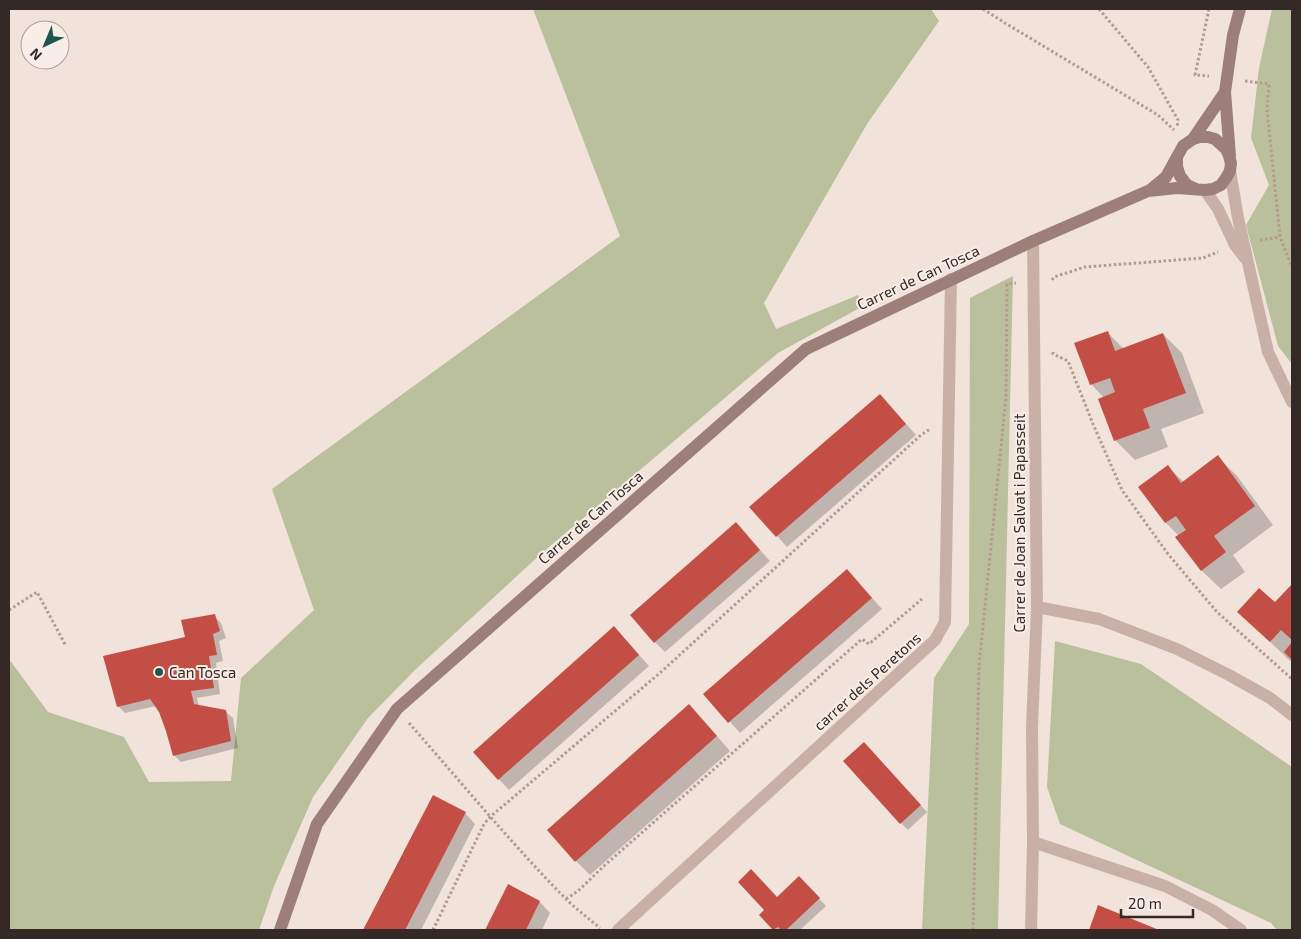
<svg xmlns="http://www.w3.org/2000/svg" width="1301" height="939" font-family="'Exo 2',sans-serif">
  <rect width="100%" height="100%" fill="#f1e2da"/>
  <path fill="#bac09b" d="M533,9H931L939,21L867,124L764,303L776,329L858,295L863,306L778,353L542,553L416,669L368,718L313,797L274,886L259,930H9V659L48,712L124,737L149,782L231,781L241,678L314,610L272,489L620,236Z
    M1272,9H1292V364L1278,346L1246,225L1269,185L1251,138L1259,68Z
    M1013,276L998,930H922L934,678L969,624L970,298Z
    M1055,641L1141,664L1292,767V930H1277L1271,923L1060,824L1047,787Z"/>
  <path fill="#0003" d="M1107,332L1124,349L1163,334L1182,353L1204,413L1161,429L1168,447L1135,460L1115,440L1104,398L1091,384Z
    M890,406L916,435L787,547L751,507Z
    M1218,457L1237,476L1273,525L1233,555L1245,572L1221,589L1201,570L1179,536L1166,523L1140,487L1168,467L1184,482Z
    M746,535L770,561L665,652L655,642Z
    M857,581L882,609L740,733L705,694Z
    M1292,586V659L1290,661L1239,612L1275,604Z
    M214,616L221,623L226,638L219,641L223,661L216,663L220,694L197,698L199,706L225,711L233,718L238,748L181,762L174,755L160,712L156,706L125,713L118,706L187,638Z
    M624,638L649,666L509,790L474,752Z
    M703,720L730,751L590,875L576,861Z
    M871,751L927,812L908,830L901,823Z
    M433,796L465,813L475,824L421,930H364Z
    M799,878L826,906L800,930H774L761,916Z
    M509,886L540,902L550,913L542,930H486Z
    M1098,907L1155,930H1090Z"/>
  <path fill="#c34e46" d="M1108,331L1115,351L1163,333L1186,393L1143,409L1150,428L1114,441L1098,399L1115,392L1110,378L1090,385L1074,343Z
    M880,394L906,424L776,537L749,507Z
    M1218,455L1255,506L1214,536L1226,552L1201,571L1175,537L1186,530L1176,516L1165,523L1138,487L1168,465L1181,483Z
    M736,522L760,550L654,643L630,615Z
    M847,569L872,598L728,723L703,694Z
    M1292,584V640L1281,630L1270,642L1237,612L1259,588L1275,602Z
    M215,614L220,631L213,634L217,655L209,656L214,688L191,691L194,704L226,710L231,741L173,756L166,731L159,712L150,699L117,707L103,656L185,637L181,620Z
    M614,626L639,655L498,780L473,752Z
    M1292,642V660L1284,652Z
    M689,704L717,736L575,862L547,830Z
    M864,742L921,805L900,824L843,761Z
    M433,795L466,812L405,930H363Z
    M751,869L777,897L799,876L820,898L786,930H781L778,927L773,930L759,915L764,910L738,882Z
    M508,884L540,901L526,930H485Z
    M1098,905L1159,930H1089Z"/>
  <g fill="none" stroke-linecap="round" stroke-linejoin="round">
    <path stroke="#b49a91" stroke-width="3" stroke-dasharray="2.5 2.5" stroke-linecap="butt" d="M983,9L1005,23L1158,115L1174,130
      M1099,9L1148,67L1178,120L1177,128
      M1209,9L1195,75L1209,76
      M1245,81L1269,84L1267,109L1280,237L1292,267
      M1260,240L1280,237
      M1052,280L1054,277L1085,267L1203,258L1218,252
      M1053,352V354L1068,361L1093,424L1122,490L1168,554L1217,612L1292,679
      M9,610L37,592L66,646
      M409,723C460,781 510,842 565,898C576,909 588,918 600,928
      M566,899L578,891L605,865L862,639L869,644L922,599
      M433,930L484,824L490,817L661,672L921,435L930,429
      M973,930L979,666L1006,397L1007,284L1016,283"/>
    <path stroke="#c9b0a7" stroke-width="12" d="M1230,171L1238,218L1268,352L1292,402
      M1205,190L1218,209L1235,245L1245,258
      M1037,607L1099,619L1177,649L1229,675L1270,698L1292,715
      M1033,842L1165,886L1212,910L1241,930
      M618,930L935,640L945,622L951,279
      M1031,930L1033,842L1032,727L1037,607L1033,241"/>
    <path stroke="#9c7f78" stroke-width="12" d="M1193,139L1225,92
      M1230,156L1225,92L1233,35L1240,9
      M1149,191L1166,177L1177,157
      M280,930L317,824L397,709L806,349L1033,241L1148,191L1177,188L1205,190L1213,189L1221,185L1226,178L1230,171L1231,163L1229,156L1226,149L1215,139L1208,137H1200L1193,139L1183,146L1177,157V167L1180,176L1187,185L1196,189"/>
  </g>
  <circle fill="#1e564f" stroke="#f9ede7" stroke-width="2" cx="159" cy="672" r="5"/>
  <g text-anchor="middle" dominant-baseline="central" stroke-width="4" stroke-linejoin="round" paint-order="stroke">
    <g font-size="15" fill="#352927" stroke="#f9ede7">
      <text transform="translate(918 277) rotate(-25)">Carrer de Can Tosca</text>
      <text transform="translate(590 517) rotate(-41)">Carrer de Can Tosca</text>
      <text transform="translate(1019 523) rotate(-90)">Carrer de Joan Salvat i Papasseit</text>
      <text transform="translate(867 681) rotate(-42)">carrer dels Peretons</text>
    </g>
    <g font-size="15" fill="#352927" stroke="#f9ede7" text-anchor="start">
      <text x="169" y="672">Can Tosca</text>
    </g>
  </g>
  <rect width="1301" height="939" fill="none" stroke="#352927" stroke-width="20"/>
  <g transform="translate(45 45) rotate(224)"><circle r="24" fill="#f9ede7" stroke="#ab9f9a"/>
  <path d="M0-4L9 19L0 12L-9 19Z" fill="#1e564f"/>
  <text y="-8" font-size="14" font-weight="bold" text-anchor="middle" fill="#352927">N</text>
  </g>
  <path d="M1121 909v8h72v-8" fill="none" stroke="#352927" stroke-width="2.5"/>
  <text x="1128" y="909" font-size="15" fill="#352927" stroke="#f9ede7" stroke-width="4" paint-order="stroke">20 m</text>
</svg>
